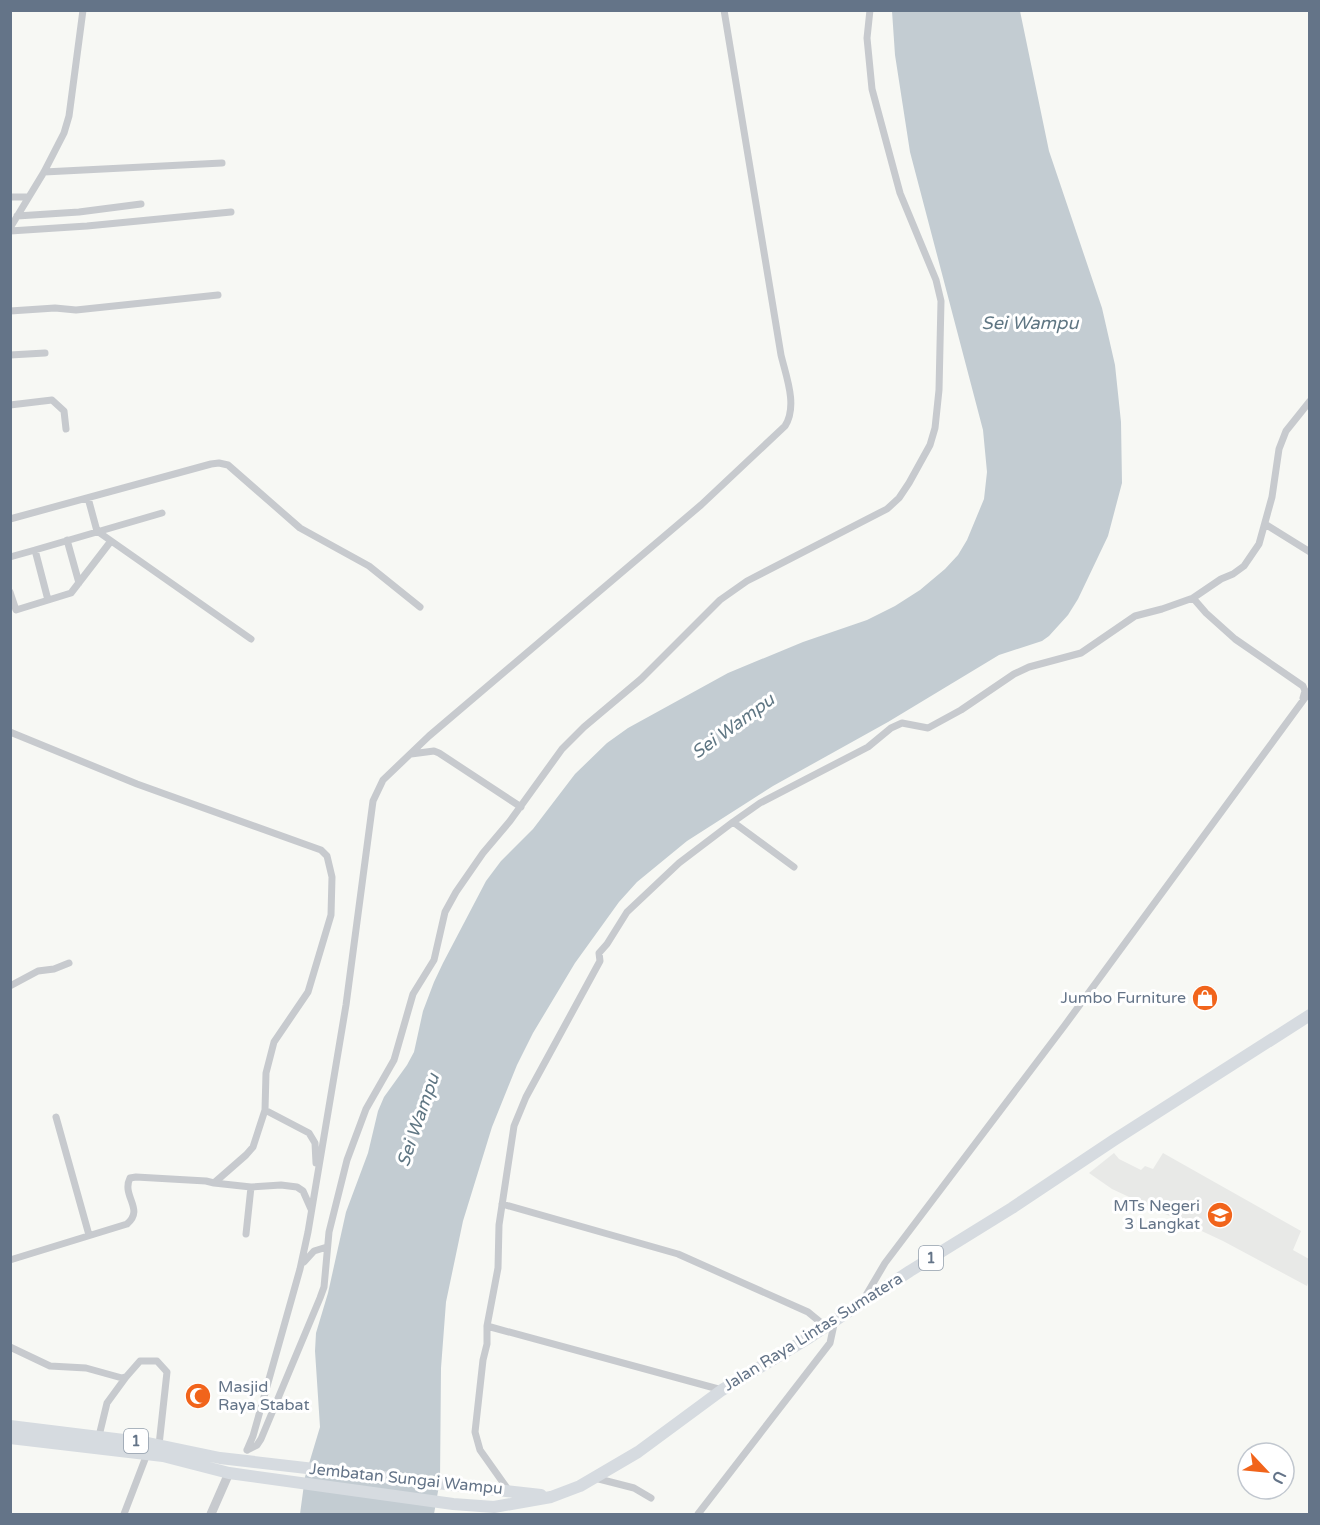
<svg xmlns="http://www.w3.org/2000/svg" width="1320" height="1525" font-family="'Varela Round',sans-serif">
  <rect width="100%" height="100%" fill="#f7f8f4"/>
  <path fill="#e8e9e7" d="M1114,1153L1119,1159L1141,1170L1145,1166L1153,1169L1163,1153L1301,1231L1293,1250L1309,1259V1280L1307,1286L1223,1241L1112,1189L1089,1173Z"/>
  <path fill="#c3ccd2" d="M892,11H1020L1049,151L1102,308L1115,365L1121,422L1122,483L1108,536L1078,599L1068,615L1049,636L1042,641L999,655L888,722L773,786L687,841L637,882L619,902L575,963L533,1033L517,1065L492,1127L463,1221L446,1302L441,1368L440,1480L434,1514H300L305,1477L320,1427L315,1351L316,1333L328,1293L346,1212L368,1153L378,1111L384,1097L407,1065L414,1052L423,1011L434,982L443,963L486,881L501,861L533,829L575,774L607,743L628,728L728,673L803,642L867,620L895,606L920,590L945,569L958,555L967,540L984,499L987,472L983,430L910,152L895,55Z"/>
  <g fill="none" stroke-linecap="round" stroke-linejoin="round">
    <path stroke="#c7cace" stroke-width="7" d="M44,172L222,163
      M10,197H28
      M17,216L79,212L141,204
      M10,228L44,172L64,133L69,116L83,10
      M10,231L87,226L231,212
      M10,311L55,308L76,310L218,295
      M10,355L45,353
      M10,405L52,400L64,411L66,429
      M88,498L97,531L251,639
      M10,519L211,464L219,463L228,465L300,528L369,566L420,607
      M1265,524L1310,552
      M67,540L79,583
      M35,550L162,513
      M10,557L35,550L48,600
      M10,592L16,610L71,593L111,541
      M1193,598L1206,613L1235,639L1303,686L1305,691L1303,698
      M10,732L137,784L321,850L327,856L332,877L331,915L308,992L274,1042L266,1073L265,1110L253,1147L246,1155L214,1183L206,1181L136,1177L130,1178C121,1196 145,1209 127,1224L10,1260
      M411,754L434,751L439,753L521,807
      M733,822L760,803L868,747L891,728L902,723L928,728L961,710L1014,674L1029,667L1081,653L1135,616L1162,609L1193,598L1221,579L1233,574L1244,566L1259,544L1272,497L1279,449L1286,431L1310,401
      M10,986L38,971L54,969L69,963
      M265,1110L309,1133L315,1143L316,1163
      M56,1117L89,1235
      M214,1183L251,1187L281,1185L297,1187L303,1191L311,1209
      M502,1204L678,1254L808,1312L825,1326
      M246,1234L251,1187
      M304,1262L314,1251L327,1247
      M865,1297L885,1263L1065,1025L1310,691
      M487,1326L722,1390
      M10,1347L50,1366L86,1368L122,1378L126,1377L140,1361H157L167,1372L159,1445
      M99,1436L107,1403L126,1377
      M247,1450L257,1445L261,1439L320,1298L324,1287L329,1232L347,1160L366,1109L394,1060L413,994L434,960L445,912L456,892L483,853L510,821L562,749L584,727L641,679L720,600L747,581L887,509L899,498L909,483L930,445L935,428L939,390L941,301L936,280L900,193L872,89L867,38L870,10
      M247,1450L253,1436L300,1269L308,1232L346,1005L373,801L383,780L429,736L701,505L785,426C798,406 786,376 781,355L724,10
      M595,1478L634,1488L651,1498
      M509,1491L480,1450L475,1432L483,1360L487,1344V1326L498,1268L499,1225L514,1126L526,1097L600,961L599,953L607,944L627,912L679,863L733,822L794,867
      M124,1514L147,1454
      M698,1514L830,1343L835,1320"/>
    <path stroke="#c7cace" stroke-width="9" d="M211,1514L229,1473"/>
    <path stroke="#d6dbe0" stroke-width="12" d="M10,1426L148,1443L220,1458L541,1495
      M10,1438L163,1456L229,1473L453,1504L494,1507L551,1497L580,1486L638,1452L722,1390L810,1337L910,1271L1012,1208L1114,1140L1310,1015"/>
  </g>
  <defs>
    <g id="shop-disc" transform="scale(1.35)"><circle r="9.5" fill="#f1641b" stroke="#fff"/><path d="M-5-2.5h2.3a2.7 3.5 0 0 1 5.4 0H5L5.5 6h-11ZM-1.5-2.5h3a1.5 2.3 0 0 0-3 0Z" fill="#fff"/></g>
    <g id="school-disc" transform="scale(1.35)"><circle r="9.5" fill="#f1641b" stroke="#fff"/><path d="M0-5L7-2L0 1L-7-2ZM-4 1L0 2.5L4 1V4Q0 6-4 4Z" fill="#fff"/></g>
    <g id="mosque-disc" transform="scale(1.35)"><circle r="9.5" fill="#f1641b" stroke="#fff"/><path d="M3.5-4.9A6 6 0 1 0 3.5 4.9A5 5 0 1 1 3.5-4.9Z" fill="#fff"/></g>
  </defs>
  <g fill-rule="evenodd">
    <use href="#shop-disc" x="1205" y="998"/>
    <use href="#school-disc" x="1220" y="1215"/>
    <use href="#mosque-disc" x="198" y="1396"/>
  </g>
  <g text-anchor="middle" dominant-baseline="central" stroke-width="6" stroke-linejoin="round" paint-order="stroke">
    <g fill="#fff" stroke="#929eac" stroke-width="1.5">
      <rect x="919" y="1246" width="24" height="24" rx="4.5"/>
      <rect x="124" y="1429" width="24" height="24" rx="4.5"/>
    </g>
    <g font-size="15" font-weight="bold" fill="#647488">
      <text x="931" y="1258">1</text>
      <text x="136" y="1441">1</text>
    </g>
    <g font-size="16" fill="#647488" stroke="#fff" text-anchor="end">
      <text x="1186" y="998">Jumbo Furniture</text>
      <text x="1200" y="1206">MTs Negeri<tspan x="1200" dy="18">3 Langkat</tspan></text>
      <text x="218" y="1387" text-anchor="start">Masjid<tspan x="218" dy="18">Raya Stabat</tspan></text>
    </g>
    <g font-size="16" fill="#647488" stroke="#fff">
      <text transform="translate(813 1332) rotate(-32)">Jalan Raya Lintas Sumatera</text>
      <text transform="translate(406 1479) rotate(6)">Jembatan Sungai Wampu</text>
    </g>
    <g font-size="18" font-style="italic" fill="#5f7683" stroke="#fff">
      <text x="1030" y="323">Sei Wampu</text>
      <text transform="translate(733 726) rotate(-36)">Sei Wampu</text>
      <text transform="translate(418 1120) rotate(-71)">Sei Wampu</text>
    </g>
  </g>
  <rect width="1320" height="1525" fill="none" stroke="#647488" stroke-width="24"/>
  <g transform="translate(1266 1471) rotate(116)"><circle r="28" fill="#ffffff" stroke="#c1c7cf" stroke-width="1.5"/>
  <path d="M0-4.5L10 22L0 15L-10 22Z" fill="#f1641b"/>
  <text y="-9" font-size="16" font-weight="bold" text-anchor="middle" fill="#647488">U</text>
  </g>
</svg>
